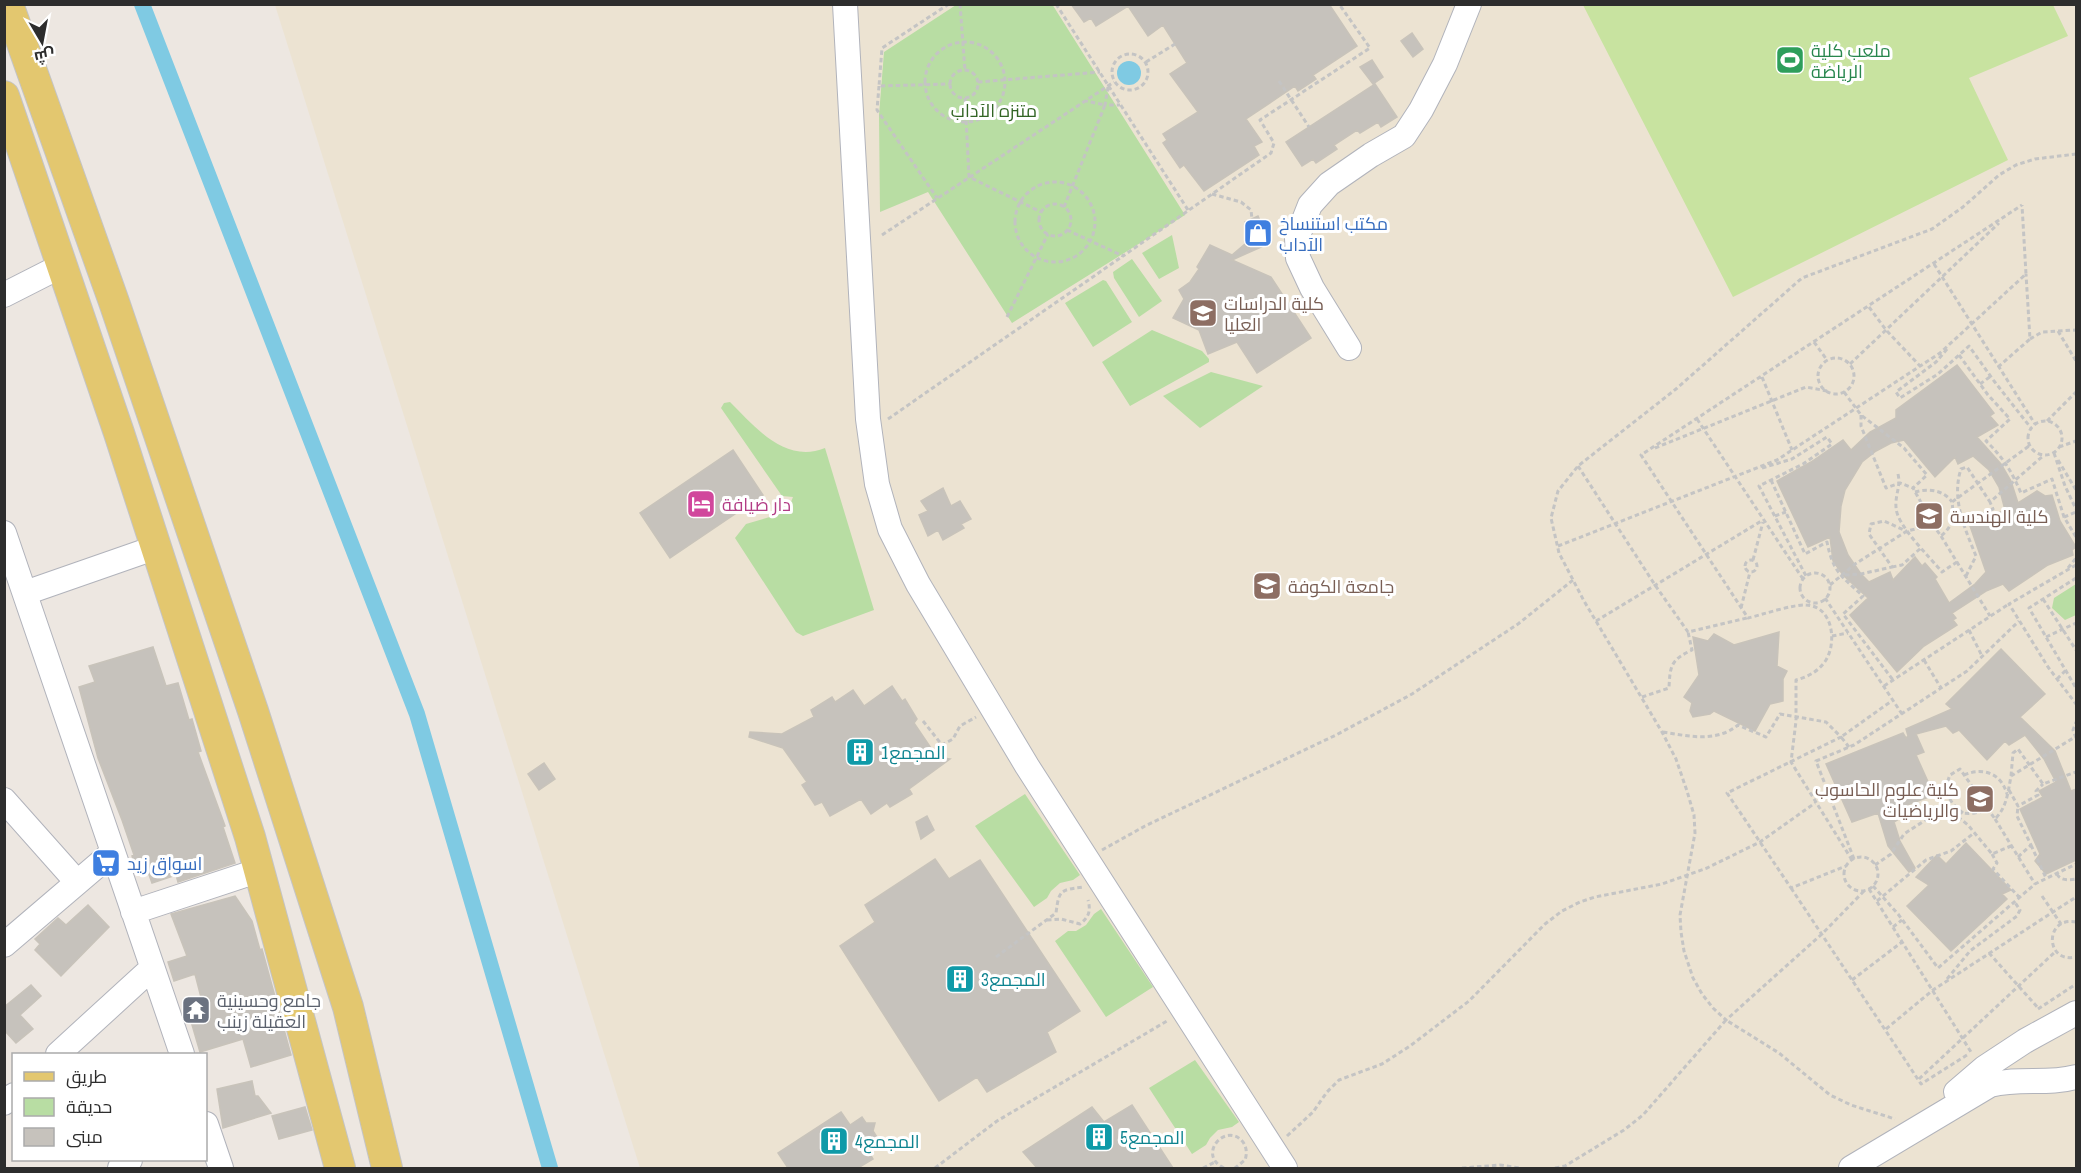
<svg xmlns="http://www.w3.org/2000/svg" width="2081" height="1173" font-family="'Archivo Narrow',Cairo,sans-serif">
  <rect width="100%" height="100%" fill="#ede7e1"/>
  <path fill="#ece3d2" d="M275,5H2076V1168H640Z"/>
  <path fill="#b8dda3" d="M1052,4L1185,215L1012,323L928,192L880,212L879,115L884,52L956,5Z
    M1172,235L1179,268L1159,279L1142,253Z
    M1132,259L1162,301L1139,317L1114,278L1113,272Z
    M1103,280L1106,281L1132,322L1093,347L1065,303Z
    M1152,330L1202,351L1209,359V362L1130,406L1102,362Z
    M1211,372L1263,386L1200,428L1163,396Z
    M730,402C755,427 785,464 825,448L874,610L803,636L796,632L735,538L746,524L787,512L793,497L782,496L721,408L724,403Z
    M2076,584V615L2065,620L2052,608L2054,598Z
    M1025,794L1080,875L1073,880L1060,883L1051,891L1047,898L1034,907L975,826Z
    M1101,909L1153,987L1106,1017L1055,941L1068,931H1076L1086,925L1094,914Z
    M1195,1060L1239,1122L1232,1127L1218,1130L1210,1138L1206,1145L1192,1154L1149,1088Z"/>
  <path fill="#c8e3a0" d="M1583,5H2053L2068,36L1969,78L2008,160L1733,297Z"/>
  <path fill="#7fcae3" d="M1117 73a12 12 0 1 1 24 0a12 12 0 1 1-24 0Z"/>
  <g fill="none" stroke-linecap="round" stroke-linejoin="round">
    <path stroke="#7fcae3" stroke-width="16" d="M142,4L417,714L550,1168"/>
  </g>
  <path fill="#c6c2bc" stroke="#c8c3ba" stroke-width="1.5" fill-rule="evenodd" d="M1071,4H1329L1357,46L1313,75L1316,79L1298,91L1295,86L1246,119L1262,142L1254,146L1259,155L1204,191L1184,165L1180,168L1163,143L1167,140L1163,134L1198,112L1170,74L1187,63L1163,25L1148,36L1128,6L1096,26L1091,18L1084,22Z
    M1412,33L1423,49L1413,57L1401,41Z
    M1372,60L1383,77L1373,84L1360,67Z
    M1375,84L1397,117L1381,127L1378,122L1360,133L1357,130L1334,145L1337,149L1316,163L1313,159L1302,166L1286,142Z
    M1258,216L1270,243L1232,260L1271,277L1311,338L1257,373L1237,342L1208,354L1199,330L1173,318L1184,299L1179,290L1190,282L1199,269L1197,267L1210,245L1232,255L1252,238L1245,222Z
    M1957,365L1994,413L1990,416L1998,425L1977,437L2001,464L2011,481L2018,503L2037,491L2045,496L2052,495L2060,521L2076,547L2072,550L2073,555L2048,565L2009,591L2003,584L1986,591L1952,613L1956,618L1953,620L1957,625L1924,646L1897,672L1850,615L1868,598L1843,575L1833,561L1830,537L1808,547L1777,481L1811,462L1843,440L1851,450L1870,432L1896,418V410ZM1904,440L1935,477L1955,457L1958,464L1973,456L1989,470L1999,487L2005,510L1970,526L1986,572L1975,584L1949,603L1935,579L1937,577L1925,563L1922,566L1915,557L1893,580L1890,572L1869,582L1861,574L1848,555L1839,532L1841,506L1845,490L1862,462L1876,451L1891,443Z
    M733,450L763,495L670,558L640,513Z
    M943,488L951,506L960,501L971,519L961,524L964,528L943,540L938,530L928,536L919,515L928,511L921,501Z
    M1779,632L1777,666L1787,671L1783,679V701L1770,704L1755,731L1714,711L1710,714L1693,717L1690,711L1692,703L1684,697L1699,675L1693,637L1708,641L1714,634L1734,645Z
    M153,647L166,686L178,683L189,720L192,719L201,751L198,752L225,826L223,827L235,863L178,882L176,875L152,883L147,869L137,873L132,856L134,855L122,820L98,758L79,687L95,682L89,666Z
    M2001,649L2045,694L2020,717L2055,751L2071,791L2076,789V860L2046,874L2035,861L2040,854L2020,809L2043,797L2039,791L2056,782L2044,759L2025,735L2009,745L2005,741L1987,760L1959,730L1953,733L1946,726L1916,734L1924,752L1916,755L1934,795L1907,805L1910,812L1894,822L1900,841L1915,868L1909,872L1888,846L1878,813L1852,822L1826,764L1903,733L1906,738L1908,736L1906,729L1952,709L1946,704Z
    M892,686L902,701L905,699L917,719L914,723L937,757L950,759L909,789L912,794L890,807L887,803L871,814L861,799L830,816L822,802L815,805L802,785L807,782L783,748L749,737L750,732L782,734L814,717L811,710L832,697L835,702L853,690L864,706Z
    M544,763L555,779L539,790L528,774Z
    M927,816L934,830L921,839L916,822Z
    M1966,843L2011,890L2002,894L2007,899L1951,951L1907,906L1929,885L1916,877L1937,855L1946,864Z
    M935,859L949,879L980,860L1080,1011L1047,1032L1056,1052L987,1092L977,1077L939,1101L840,946L875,922L865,905Z
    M235,896L252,921L260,950L262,949L291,1055L251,1067L243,1039L200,1052L190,1018L205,1013L195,974L174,981L168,962L187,956L171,914Z
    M88,905L109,927L61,976L35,950L40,944L35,939L58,918L66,925Z
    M31,985L41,996L20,1015L33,1029L16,1043L4,1030V1007Z
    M252,1081L255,1096H258L271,1113L223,1128L217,1089Z
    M1132,1105L1173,1168H1037L1023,1152L1092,1107L1104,1122Z
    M305,1107L312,1130L279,1139L272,1116Z
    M841,1112L850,1125L862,1117L866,1123H875L873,1131L877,1137L865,1145L873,1159L858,1168H788L778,1153Z"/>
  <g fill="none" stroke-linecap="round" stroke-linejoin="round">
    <g stroke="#b1b3bb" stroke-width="26">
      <path id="minor" d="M845,4L868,419L877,484L890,529L918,584L1027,766L1285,1168
        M4,295L63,265
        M1349,348L1312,288L1298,258L1297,238L1310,205L1329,184L1371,155L1404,136L1421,110L1445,64L1469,4
        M4,533L182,1054
        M25,593L157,547
        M4,800L77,882
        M133,912L260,870
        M4,945L113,852
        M58,1054L152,968
        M1956,1092L1984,1068L2025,1041L2076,1013
        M4,1103L14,1095
        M206,1124L221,1168
        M120,1168L130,1160
        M1851,1168L1990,1085C2019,1077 2047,1085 2076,1077"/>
    </g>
    <g stroke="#c4c4c4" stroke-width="32">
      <path id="major" d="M8,4L114,302L253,711L348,1007L387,1168
        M4,96L119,433L250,837L340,1168"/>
    </g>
    <path stroke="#c4c4c4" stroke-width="3" stroke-dasharray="4.5 3" stroke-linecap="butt" d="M949,4L882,48L879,86L949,84
      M960,4L965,70
      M1056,4L1188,210
      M925 82a40 40 0 1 1 80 0a40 40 0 1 1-80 0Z
      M1112 72a18 18 0 1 1 36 0a18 18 0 1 1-36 0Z
      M1146,62L1175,44
      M950 84a14 14 0 1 1 28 0a14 14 0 1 1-28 0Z
      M1279,81L1309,127
      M978,82L1100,72
      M879,86L877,110L937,198
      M1108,87L1105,105H1120
      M965,98L969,177L1041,212
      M1015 222a40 40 0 1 1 80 0a40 40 0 1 1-80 0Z
      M1212,194L1241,202L1251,210L1252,219
      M1039 220a16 16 0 1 1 32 0a16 16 0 1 1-32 0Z
      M1064,207L1105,105L1086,101
      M1067,230L1123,256L1271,153L1274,143L1260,120L1370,48L1339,4
      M882,235L1114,82
      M1934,264L2035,424
      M1869,307L1886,330L1920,366
      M1007,317L1048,234
      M2058,331L2076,361
      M2030,339L2042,332L2076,330
      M1814,342L1827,360
      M1947,349L1936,362L1896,392L1900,398L1938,374L1969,346L1994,381L2031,428
      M1959,355L1988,395L2010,419L1986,441C2003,457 2012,472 2021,493L2052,479L2064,517L2076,537
      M1818 376a18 18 0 1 1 36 0a18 18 0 1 1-36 0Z
      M1850,364L1999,223
      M1998,367L2030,339L2026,274
      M1762,377L1792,450
      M1980,384L1991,376
      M1844,392L1861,415L1904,448L1927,475L1913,488L1933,524
      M1861,415V426L1886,488L1900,483L1913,488
      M888,419L1123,256
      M1697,419L1803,579
      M2028 438a17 17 0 1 1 34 0a17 17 0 1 1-34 0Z
      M2047,421L2076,392
      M2059,447L2076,441
      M1655,448L1806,387L1827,391
      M2054,453L2065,486L2076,509
      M2058,460L2076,490
      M1578,466L1655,585L1688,632L1747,618
      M1762,468L1792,459L1827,437L1832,444L1803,464L1759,486L1806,576
      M1898,474C1901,486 1895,495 1896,507C1896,525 1930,557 1942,572L1957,562
      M1771,480L1805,554L1827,542C1833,572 1841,576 1863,596L1843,614L1893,680
      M1915,492C1928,488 1944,490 1952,502
      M1775,516L1786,512
      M2064,517L2076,512
      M1964,524L1993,509L1990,502
      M1941,536L1990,616
      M1558,546L1777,460L1940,353L2026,274L2022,205
      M1745 566a6 6 0 1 1 12 0a6 6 0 1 1-12 0Z
      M1753,560L1763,522
      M2076,565L2009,604L2048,667L2076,704
      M1892,567L1902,565L1922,547
      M2068,568L2076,558
      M1800 588a15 15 0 1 1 30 0a15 15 0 1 1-30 0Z
      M1845,575L1861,574L1892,567L1869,534L1871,524L1884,521L1906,531
      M1966,576L1976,556C1965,529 1951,499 1961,469L1967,467L1990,502L2043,456
      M2076,578L2029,608L2076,688
      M1830,585L1855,564L1907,531L1933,525L1941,536C1953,526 1954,517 1952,502L2029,446
      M1825,598L1902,714
      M2043,599L2076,650
      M1741,608L1750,572
      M1596,621L1763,520
      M1969,630L1982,656
      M1832,636L1848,633
      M2046,637L2076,623
      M1924,660L1941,688
      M2057,679L2066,670
      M1884,686L2009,604
      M1642,697L1669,688C1670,665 1671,660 1692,650L1688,632
      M923,721L942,745L953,739L960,726L976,717
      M1663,732C1688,736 1716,743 1738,725L1766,737L1780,714L1826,722L1841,737L1727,793L1791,888L1846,866
      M2076,738L2073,730L2076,722
      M1849,747L1841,737L1893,700
      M1964,775C1983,767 2001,773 2007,794
      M2011,776L2013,753L2018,749L2043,784L2076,772
      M2009,790L2018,806L2038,795L2036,791L2043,784
      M1952,812L1968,825L1992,854L2011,846
      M1963,813C1949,803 1943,791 1950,775L1960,769L1988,809
      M1995,819L2035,884
      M2031,845L2046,878
      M1102,850L1145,826L1336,735L1412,694L1518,624L1573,580
      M1992,854L1997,863L1993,869L2019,897
      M2018,857L2031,845L2017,816L2018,806
      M1844 874a17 17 0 1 1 34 0a17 17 0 1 1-34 0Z
      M1854,859L1816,761L1854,745L1967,671L2019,621
      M1852,860L1791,762L1796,721V680C1808,677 1819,671 1826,660C1837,642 1833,606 1806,605C1794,604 1761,615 1748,618L1641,455L2022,205
      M1875,865L1891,854L1904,834L1944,808C1960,814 1972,816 1988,809L1995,819C2007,807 2008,792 2011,776L2075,737
      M2057,874C2060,881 2070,880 2076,879
      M1873,886L1898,914L1938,968L2035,884L2076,864
      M1791,888L1921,1084L1967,1055
      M1869,889L1971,1052
      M1864,891L1822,934L1726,1020L1713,1008L1702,994L1693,978L1684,951L1681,932L1680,915L1695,833L1694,815L1687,791L1676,759L1662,732L1584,601L1559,553L1551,518L1558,491L1578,466L1676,389L1802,278L1932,229L1963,207L1999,175L2016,165L2035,159L2076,154
      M2042,896L2061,924
      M1877,901L1926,860L1951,851L1974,833
      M1047,920L1061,919L1080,924C1089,917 1091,911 1088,900
      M2076,922C2044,916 2045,964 2076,957
      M1893,927L1902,920
      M1989,953L2039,1009
      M996,957L1056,913C1059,890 1060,890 1083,887
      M1947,979L1970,951L2017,916L2020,910L2014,901
      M1852,980L1902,942
      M2038,1009L2076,984
      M1886,1029L1933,990L2076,897
      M1919,1079L2056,951
      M1287,1136L1313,1112L1327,1092L1339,1080L1382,1064L1410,1046L1469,1001L1545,924L1562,911L1580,902L1595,897L1662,884L1707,868L1760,842L1815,803
      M935,1168L997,1121L1167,1021
      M1203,1168L1215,1162
      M1224,1168C1196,1155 1226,1121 1243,1142C1247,1148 1247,1154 1245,1160L1235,1168
      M1462,1168L1500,1165L1520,1168
      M1555,1168L1565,1166L1624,1130L1643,1115L1726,1020L1779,1053L1830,1095L1851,1105L1895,1119"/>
    <use href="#minor" stroke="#fff" stroke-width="24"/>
    <use href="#major" stroke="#e3c76f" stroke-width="30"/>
  </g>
  <defs>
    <g id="stadium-square" transform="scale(1.5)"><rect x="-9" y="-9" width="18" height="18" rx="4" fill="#2e9e5b" stroke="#fff"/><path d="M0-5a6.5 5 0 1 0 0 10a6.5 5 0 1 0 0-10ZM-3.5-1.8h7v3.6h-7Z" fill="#fff"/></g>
    <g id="shop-square" transform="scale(1.5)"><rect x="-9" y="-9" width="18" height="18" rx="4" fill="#3f7fe0" stroke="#fff"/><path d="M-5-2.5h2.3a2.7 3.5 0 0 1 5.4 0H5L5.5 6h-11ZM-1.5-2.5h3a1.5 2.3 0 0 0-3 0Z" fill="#fff"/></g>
    <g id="university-square" transform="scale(1.5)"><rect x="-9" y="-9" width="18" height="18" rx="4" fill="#8d6e63" stroke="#fff"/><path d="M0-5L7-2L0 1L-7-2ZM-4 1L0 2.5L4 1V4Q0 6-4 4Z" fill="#fff"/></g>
    <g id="hotel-square" transform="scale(1.5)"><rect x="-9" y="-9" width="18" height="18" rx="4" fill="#d1479c" stroke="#fff"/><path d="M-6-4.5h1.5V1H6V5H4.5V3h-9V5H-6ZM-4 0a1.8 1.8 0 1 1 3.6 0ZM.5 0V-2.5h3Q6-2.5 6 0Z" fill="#fff"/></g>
    <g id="building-square" transform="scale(1.5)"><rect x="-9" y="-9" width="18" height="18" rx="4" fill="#0f9aa8" stroke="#fff"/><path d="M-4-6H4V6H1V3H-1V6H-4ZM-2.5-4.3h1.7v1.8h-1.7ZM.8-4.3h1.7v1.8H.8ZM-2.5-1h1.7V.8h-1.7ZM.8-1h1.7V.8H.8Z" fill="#fff"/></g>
    <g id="supermarket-square" transform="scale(1.5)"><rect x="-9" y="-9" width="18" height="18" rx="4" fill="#3f7fe0" stroke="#fff"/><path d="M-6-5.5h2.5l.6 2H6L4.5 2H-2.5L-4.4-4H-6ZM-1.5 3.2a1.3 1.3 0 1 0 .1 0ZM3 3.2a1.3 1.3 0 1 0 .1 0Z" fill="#fff"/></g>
    <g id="temple-square" transform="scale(1.5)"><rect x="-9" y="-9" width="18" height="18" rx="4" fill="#6b7280" stroke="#fff"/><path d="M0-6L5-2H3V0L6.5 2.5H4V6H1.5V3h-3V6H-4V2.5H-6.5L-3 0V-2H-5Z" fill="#fff"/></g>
  </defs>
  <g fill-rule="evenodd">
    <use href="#stadium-square" x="1790" y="60"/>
    <use href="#shop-square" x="1258" y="233"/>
    <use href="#university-square" x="1203" y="313"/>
    <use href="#hotel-square" x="701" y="504"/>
    <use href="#university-square" x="1929" y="516"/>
    <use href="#university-square" x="1267" y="586"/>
    <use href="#building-square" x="860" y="752"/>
    <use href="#university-square" x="1980" y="799"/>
    <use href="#supermarket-square" x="106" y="863"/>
    <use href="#building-square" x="960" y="979"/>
    <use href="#temple-square" x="196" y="1010"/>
    <use href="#building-square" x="1099" y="1137"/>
    <use href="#building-square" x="834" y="1141"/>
  </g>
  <g text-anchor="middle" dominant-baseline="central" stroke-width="6" stroke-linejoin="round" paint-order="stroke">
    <g font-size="18" fill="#27864d" stroke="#fff" text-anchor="start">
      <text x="1811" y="50">ملعب كلية<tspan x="1811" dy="21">الرياضة</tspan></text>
    </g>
    <g font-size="18" fill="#316423" stroke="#fff">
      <text x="994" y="110">متنزه الآداب</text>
    </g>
    <g font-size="18" fill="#366cbe" stroke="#fff" text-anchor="start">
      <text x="1279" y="223">مكتب استنساخ<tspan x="1279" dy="21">الآداب</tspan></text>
      <text x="127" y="863">اسواق زيد</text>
    </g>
    <g font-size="18" fill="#785e54" stroke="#fff" text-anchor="start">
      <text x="1224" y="303">كلية الدراسات<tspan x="1224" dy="21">العليا</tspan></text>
      <text x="1950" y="516">كلية الهندسة</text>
      <text x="1288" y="586">جامعة الكوفة</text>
      <text x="1959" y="789" text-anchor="end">كلية علوم الحاسوب<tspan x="1959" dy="21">والرياضيات</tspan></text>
    </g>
    <g font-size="18" fill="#b23c85" stroke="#fff" text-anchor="start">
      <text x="722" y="504">دار ضيافة</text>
    </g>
    <g font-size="18" fill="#0d838f" stroke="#fff" text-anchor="start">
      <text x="881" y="752">المجمع1</text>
      <text x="981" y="979">المجمع3</text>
      <text x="1120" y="1137">المجمع5</text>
      <text x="855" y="1141">المجمع4</text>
    </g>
    <g font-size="18" fill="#5b616d" stroke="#fff" text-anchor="start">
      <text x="217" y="1000">جامع وحسينية<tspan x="217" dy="21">العقيلة زينب</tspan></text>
    </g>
  </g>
  <rect width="2081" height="1173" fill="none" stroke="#2d2d2d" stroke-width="12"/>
  <rect x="12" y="1053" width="195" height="108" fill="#ffffff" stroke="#ababab" stroke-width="1.5"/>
  <rect x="24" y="1072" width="30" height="9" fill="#e3c76f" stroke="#ababab" stroke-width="1.5"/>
  <text x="66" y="1083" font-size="18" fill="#2d2d2d">طريق</text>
  <rect x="24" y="1098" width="30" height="18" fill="#b8dda3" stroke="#ababab" stroke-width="1.5"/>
  <text x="66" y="1113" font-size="18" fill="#2d2d2d">حديقة</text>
  <rect x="24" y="1128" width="30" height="18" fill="#c6c2bc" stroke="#ababab" stroke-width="1.5"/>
  <text x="66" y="1143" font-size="18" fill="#2d2d2d">مبنى</text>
  <g transform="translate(42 42) rotate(170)" stroke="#ffffff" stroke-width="4.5" paint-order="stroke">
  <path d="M0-4.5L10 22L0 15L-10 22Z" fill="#2d2d2d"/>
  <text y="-9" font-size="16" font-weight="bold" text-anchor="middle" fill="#2d2d2d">ش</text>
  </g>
</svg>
